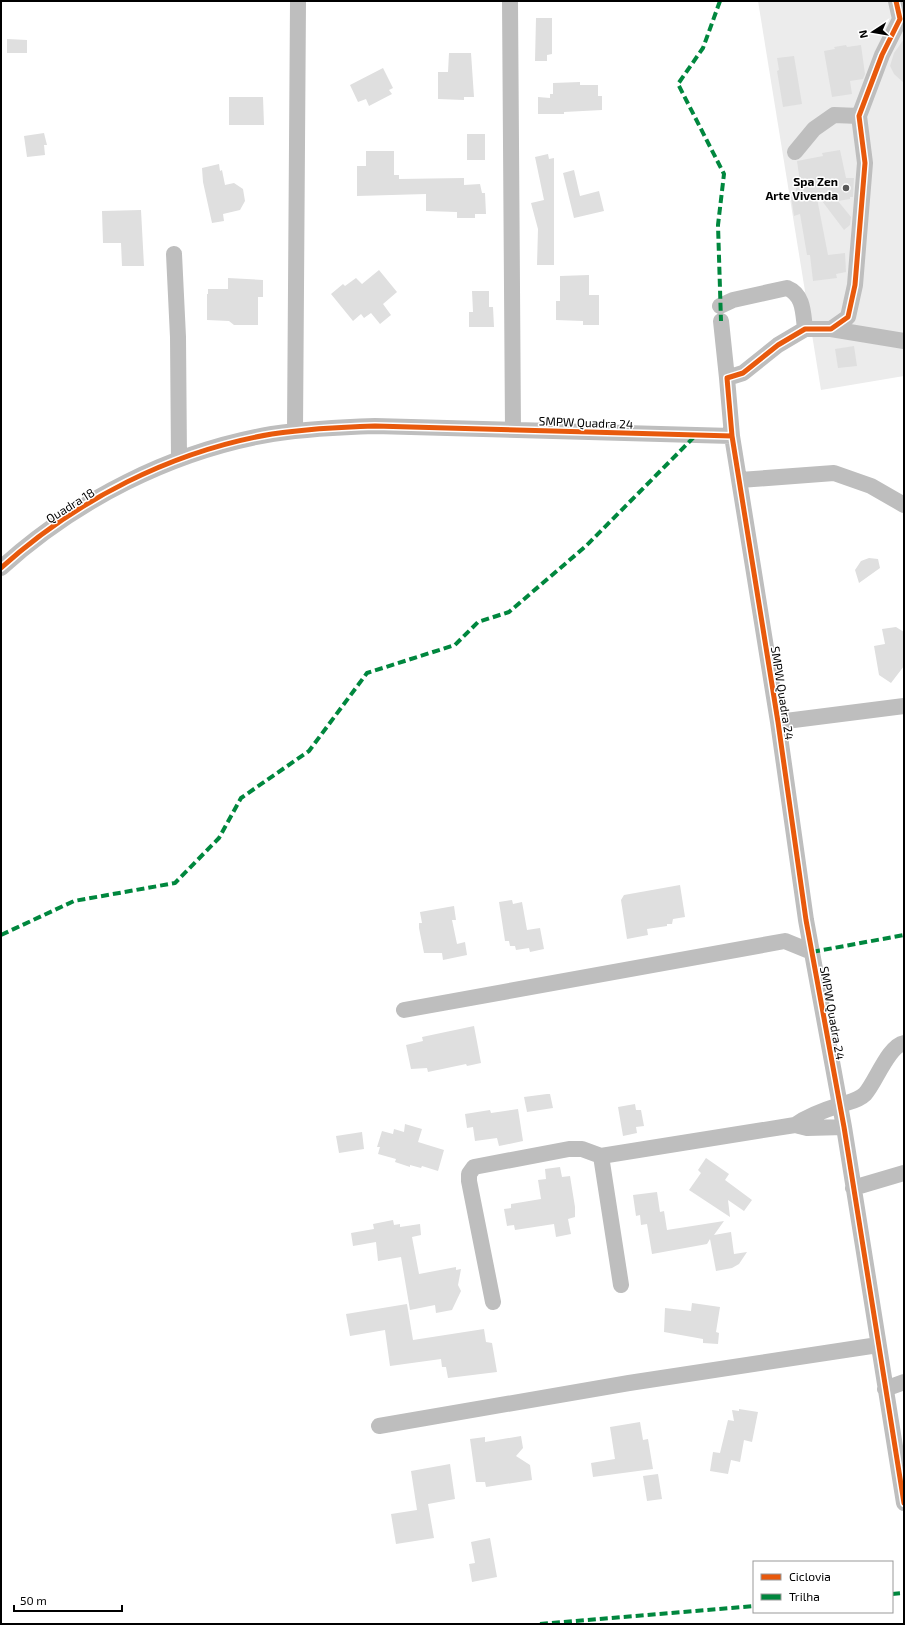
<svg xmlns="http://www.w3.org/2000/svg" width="905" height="1625" font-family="'Exo 2',sans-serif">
  <rect width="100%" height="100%" fill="#fff"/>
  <path fill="#ececec" d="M758,1H904V376L821,390Z"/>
  <path fill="#dfdfdf" d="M536,18H552V54L547,55V61H535Z
    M7,39L27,40V53H7Z
    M904,39V83L894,74L890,66L894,53Z
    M846,45L847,47L861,45L865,74L863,79L850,81L852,94L832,97L824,51L835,49L834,47Z
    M449,53H471L474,97H464V100L438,99V72H448Z
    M794,56L802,104L783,107L777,71L779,70L777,58Z
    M383,68L393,88L389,90L392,94L369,106L366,99L358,102L350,85Z
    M580,82V85H598V96H602V110L564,112V114H538V97L550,98V94H553V83Z
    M229,97H263L264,125H229Z
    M44,133L47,145H44L45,155L27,157L24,136Z
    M467,134H485V160H467Z
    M840,150L846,178H854L853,197H850V199L838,201L851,217L850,225L844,230L816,193L828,255L845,253L846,272L836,274L837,278L813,281L810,255H807L800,214L794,216L791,197L797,196L795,183L800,182L797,161L823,156L822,153Z
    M366,151H394V175H399V179L464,178V185L480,184L482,193H485L486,214H475V218H457V212L426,211V194L357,196V166H366Z
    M548,154L549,159L554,158V265H537L538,229L531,203L544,200L535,157Z
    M219,164L220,171L222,170L225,185L234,183L243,189L245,201L240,210L223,214L224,221L212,223L203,182L202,168Z
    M574,170L580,196L599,191L604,211L574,218L563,173Z
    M141,210L144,266H122L121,243H103L102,211Z
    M379,270L397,292L383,304L391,315L380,324L371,313L364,318L361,314L353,321L331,294L343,284L345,286L356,278L362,284Z
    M589,275V295H599V325H583V321L556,320V301H560V276Z
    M228,278L263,280V297H258V325H234L229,321L207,320V294H208V289H228Z
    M472,291H489V307H493L494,327H469V312H473Z
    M854,346L857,366L838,368L835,349Z
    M869,558L878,559L880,568L859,583L855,570L861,561Z
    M896,627L904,632V666L891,683L879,675L874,646L885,644L882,629Z
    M680,885L685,917L673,919L672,924H667V926L647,929L648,935L627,939L621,900L624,895Z
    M512,900L513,904L522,902L527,930L540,928L544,949L530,952L529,948L516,950L515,946H510L509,941H505L499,902Z
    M454,906L456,920H452L457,944L465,942L467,955L443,960L442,953H424L419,928V923H422L420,912Z
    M474,1026L481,1063L467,1066L466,1064L428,1072L427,1068L411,1069L406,1045L423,1041L422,1037Z
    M547,1094H550L553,1108L527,1112L524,1097Z
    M635,1104L636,1110H641L644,1126L636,1127L637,1133L623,1136L618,1107Z
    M518,1109L523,1141L499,1146L497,1138L475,1141L473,1127L467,1128L465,1114L490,1110L491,1113Z
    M405,1124L422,1129L418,1142L444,1150L438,1171L422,1166L421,1168L410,1165V1167L395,1162L396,1159L378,1154L380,1147H377L382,1131L393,1134L394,1129L404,1132Z
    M362,1132L364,1149L339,1153L336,1136Z
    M706,1158L729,1174L725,1180L752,1200L744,1211L728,1200L730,1217L689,1190L701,1173L698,1170Z
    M560,1167L562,1177L570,1176L575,1207V1217L568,1219L571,1234L556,1237L554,1224L515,1230L514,1225L507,1226L504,1209L511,1208V1204L541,1199L538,1180L546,1179L545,1169Z
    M657,1192L660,1212L664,1211L667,1230L724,1221L714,1235L731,1232L734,1254L747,1252L739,1264L732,1268L716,1271L710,1239L707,1244L652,1254L647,1224L641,1225L640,1215L636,1216L633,1195Z
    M393,1220L394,1225L400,1224V1227L420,1224L421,1235L412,1237L419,1274L456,1267V1270L461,1269L458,1285L461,1291L452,1310L436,1313L435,1305L410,1310L401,1257L378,1261L376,1242L353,1246L351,1233L374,1229L373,1224Z
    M692,1303L720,1307L716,1332L719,1333L718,1344L703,1343V1339L664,1332L665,1308L691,1311Z
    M407,1304L413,1340L484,1329L486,1342L492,1343L497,1372L448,1378L446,1367H442L441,1359L390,1366L385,1330L350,1336L346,1314Z
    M739,1409L758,1412L752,1442L744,1440L740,1462L731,1460L728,1474L710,1471L713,1452L720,1453L728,1420L734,1421L732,1410L739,1411Z
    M640,1422L643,1440L648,1439L653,1469L593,1477L591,1463L615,1459L610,1427Z
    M521,1436L523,1448L516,1456L530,1465L532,1480L486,1487L485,1482H476L470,1439L485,1437V1442Z
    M450,1464L455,1499L428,1504L434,1538L396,1544L391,1514L417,1510L411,1471Z
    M658,1474L662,1499L647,1501L643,1476Z
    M490,1538L497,1577L472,1582L469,1564L475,1563L471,1542Z"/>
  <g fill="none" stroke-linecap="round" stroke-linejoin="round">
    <path stroke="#bebebe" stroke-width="16" d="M510,1L513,430
      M795,152L814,129L834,115L859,116
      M174,254L178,337L179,459
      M720,306L733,300L787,288C804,295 803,313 805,329
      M721,321L727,378
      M831,329L904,341
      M295,431L298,2
      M732,436L727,378L743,373L778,345L805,329H831L848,317L855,285L865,163L859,116L882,55L900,19L896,1
      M740,480L834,473L871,486L904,505
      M1,568C76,500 172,451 272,434C306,429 340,427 375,426L732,436L778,722L806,920L844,1127L904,1503
      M778,722L904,706
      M404,1010L785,941L812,952
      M795,1125C808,1116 824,1110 840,1105C848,1102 858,1101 865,1094C876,1082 888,1046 904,1043
      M601,1156L621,1285
      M853,1188L904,1173
      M493,1302L469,1181V1174L474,1167L569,1149H582L601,1156L795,1125L807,1128L844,1127
      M885,1389L904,1382
      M379,1426L629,1383L878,1345"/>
    <path stroke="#00873e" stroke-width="4" stroke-dasharray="8 4" stroke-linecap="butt" d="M720,1L703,48L678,84L724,174L718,225L721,321
      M1,935L74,901L175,883L219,838L241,798L309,751L367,673L455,645L478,622L509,612L586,546L696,435
      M812,952L904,935
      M892,1594L904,1593
      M540,1624L754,1606"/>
    <g stroke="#fff" stroke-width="8">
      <path id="cycleway" d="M732,436L727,378L743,373L778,345L805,329H831L848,317L855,285L865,163L859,116L882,55L900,19L896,1
        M1,568C76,500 172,451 272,434C306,429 340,427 375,426L732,436L778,722L806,920L844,1127L904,1503"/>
    </g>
    <use href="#cycleway" stroke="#e8590c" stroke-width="5"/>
  </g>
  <circle fill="#595959" stroke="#fff" stroke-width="1.5" cx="846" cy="188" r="4"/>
  <g text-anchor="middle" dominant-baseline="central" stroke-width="3" stroke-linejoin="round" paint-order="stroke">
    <g font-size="12" font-weight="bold" fill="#000" stroke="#fff" text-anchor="end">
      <text x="838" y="181">Spa Zen<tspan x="838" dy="14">Arte Vivenda</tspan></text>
    </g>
    <g font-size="12" fill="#000" stroke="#fff">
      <text transform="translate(586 422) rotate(2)">SMPW Quadra 24</text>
      <text transform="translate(70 505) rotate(-32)">Quadra 18</text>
      <text transform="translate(783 693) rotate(81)">SMPW Quadra 24</text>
      <text transform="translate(833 1013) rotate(80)">SMPW Quadra 24</text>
    </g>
  </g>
  <rect width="905" height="1625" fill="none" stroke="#000000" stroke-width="4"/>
  <rect x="753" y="1561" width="140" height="52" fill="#ffffff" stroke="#999999"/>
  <rect x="761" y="1574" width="20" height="6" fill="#e8590c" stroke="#999999"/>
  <text x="789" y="1581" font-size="12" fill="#000000">Ciclovia</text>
  <rect x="761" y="1594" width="20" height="6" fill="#00873e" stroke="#999999"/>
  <text x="789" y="1601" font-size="12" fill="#000000">Trilha</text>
  <g transform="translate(873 32) rotate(258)" stroke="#ffffff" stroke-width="3" paint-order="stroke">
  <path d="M0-3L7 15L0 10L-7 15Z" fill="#000000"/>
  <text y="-6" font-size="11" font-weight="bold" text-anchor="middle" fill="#000000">N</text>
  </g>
  <path d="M14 1605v6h108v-6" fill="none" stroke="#000000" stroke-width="2"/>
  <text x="20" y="1605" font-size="12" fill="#000000" stroke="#ffffff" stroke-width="3" paint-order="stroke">50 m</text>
</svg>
